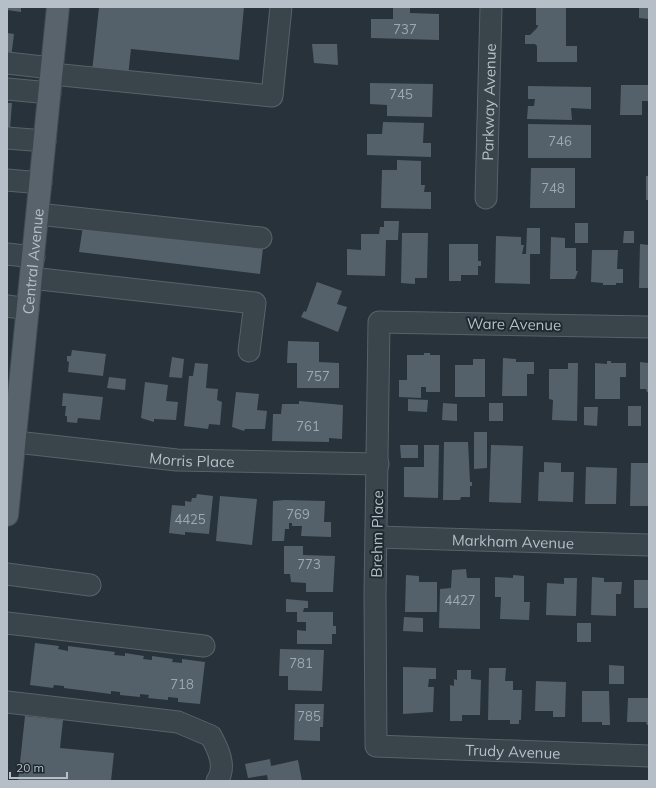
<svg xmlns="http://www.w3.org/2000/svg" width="656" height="788" font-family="Mulish,sans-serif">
  <rect width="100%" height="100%" fill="#27323b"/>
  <path fill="#54616b" d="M7,7H21V12L7,10Z
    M99,7H244L239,60L131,49L128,76L92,72Z
    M393,7L410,8V13L439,14V40L371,38V19H393Z
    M536,7H566V46H577V62H537V46L535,44H525V35H530L537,28L538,25H536Z
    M639,7L649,8V19L639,18Z
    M7,33L14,34L11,58H7Z
    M312,44H337L338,65L314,63Z
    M370,83L433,84L432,117L387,116V105L370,104Z
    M621,85H648V101H642V115H620Z
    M528,86L591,87V109L571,108L572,120L527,119L528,106H534L535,99H528Z
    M7,103H12L10,129H7Z
    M383,122L424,123L423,143H431V157L367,155V134H382Z
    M528,124L591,125V158H528Z
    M397,160L421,161V185H425L424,192H431V209L381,208L382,170H397Z
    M531,168H575V208H530Z
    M646,176H649V200H646Z
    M384,221H399L398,240H386L385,276L347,275V249L361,250V234H379L380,227H384Z
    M575,223H588V243H575Z
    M83,226L263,248L260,274L79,252Z
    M527,228H540V254H530V284L495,283L496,236L521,237V245H524L522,254H526Z
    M624,231H634V243H623Z
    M402,233H428L427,278H415V284L401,283Z
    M551,237L565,238V248H576V271H578L575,279H550Z
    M449,244H478V261H481V266H478V275H461V281H449Z
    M640,244L649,245V288H639Z
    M592,250H618L617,269H623V283H616V285H603V283L591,282Z
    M317,282L342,291L337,304L347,307L338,332L301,317L304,311L306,312Z
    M288,341L319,342V362L339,363V388H297V363H287Z
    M72,350L106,354L103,376L68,372L69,362L67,361V356H71Z
    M424,353H430V355H440V392H426V387H421V398L399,397V380H407V355H424Z
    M172,357L184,359L182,378L169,377Z
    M503,358L516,359V362H534V374H527V396H502Z
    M473,359H485V397H455V365H473Z
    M607,361H611V363H626V377H620V399H595V363L607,364Z
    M640,362L649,363V392H647L646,389H640Z
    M195,363L208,364L206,388L218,389L217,400L222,402L220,425L209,424L208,429L184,426L189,376H193Z
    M568,363H578L577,421L552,420L553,400L549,399V369H568Z
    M109,377L126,379L125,390L107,388Z
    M145,382L168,385L166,401L178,402L176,420L154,419V422L141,418Z
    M236,392L259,394L257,410L267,411L265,429H245L244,431L232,427Z
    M63,393L103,397L100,420L78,418L77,423L67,422V416H65L66,406H62Z
    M408,399L428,400L427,412L408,411Z
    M299,401L343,405L342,439L329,438V442L272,441L273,414H281L282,404H299Z
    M443,403L457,404V421L442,420Z
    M489,403H503V421H489Z
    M628,406H641V426H628Z
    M584,407H598L597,426L584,425Z
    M474,432H487V468L474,469Z
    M444,442H468L470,482H472V486H470V497H461L460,500H443Z
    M400,445H418V458H401Z
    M424,445H439L438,498L404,497V467H424Z
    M491,445L523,446L521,503L489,502Z
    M544,462L561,463V472H574L573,502L538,501L539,472H544Z
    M631,463H649V506H630Z
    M586,467L617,468L616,504H585Z
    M197,494L213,496L209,534L185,532V535L169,533L172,505L185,506V501L191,502L192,498H196Z
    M220,496L257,499L252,545L216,541Z
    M285,500L325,501L324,522H331V537L301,536L302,526H292V523H289V529H285L284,541H272L273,501Z
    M284,546H303V555L335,556L333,592H306V583L291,582L290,574H284Z
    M466,569L467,578H480V629L439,628L440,589L451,588L452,570Z
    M406,575L419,576V582H437V612H405Z
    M513,575L524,576V602H530L529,620L500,619L501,597H495V577L513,578Z
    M592,577L604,578V582H622L621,594H616V616L591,615Z
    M564,578H577L576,616L546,615L547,583L564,584Z
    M634,580H649V608H634Z
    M286,599L308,601V608H304L303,612H333V626H336V634H332V644H297V630L306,631V622H297V612H286Z
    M404,617L423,618V632L403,631Z
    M577,623H591V642H577Z
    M35,643L59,646L58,649L68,651V646L115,652L114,655L125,656V653L144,656L143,659L152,660V656L173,659L172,662L182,663V659L205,662L200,704L178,702V698L168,697V700L148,698L149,695L140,694V697L120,695V692L111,691V694L64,688V686L54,685L53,688L30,685Z
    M280,649L324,650L322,691L288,690V676H279Z
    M609,665L624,666V684H609Z
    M403,667L436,668V679H429L428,687H434L433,712L403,714Z
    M489,668H506L505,681H513V690H522L521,720H519V724H510V720H488Z
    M457,670H471V679L481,680L480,715H462V721H450V685L454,686V679L457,680Z
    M536,681L566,682L565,717H553V711H535Z
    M582,691H609L610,725H602V722H582Z
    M628,698H649V725H647L646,722H627Z
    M295,704H324L323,727H320V741L294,740Z
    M25,716L63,720L60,748L114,753L111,781H18Z
    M270,759L271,766L298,760L302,781H268L267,775L248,778L245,764Z"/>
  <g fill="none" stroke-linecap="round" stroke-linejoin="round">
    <g stroke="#586269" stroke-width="23">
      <g id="minor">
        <path d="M7,63L52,68"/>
        <path d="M52,74L272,96L281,7"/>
        <path d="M7,89L50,93"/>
        <path d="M7,138L45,141"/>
        <path d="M7,180L41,183"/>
        <path id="s1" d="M486,198L491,7"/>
        <path d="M38,214L261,238"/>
        <path d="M7,254L34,257"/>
        <path d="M31,278L255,303L249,351"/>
        <path d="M7,306L28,309"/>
        <path id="s2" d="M649,327L379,322L375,595L376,746L649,756"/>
        <path id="s3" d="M7,441L177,460L378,464"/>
        <path id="s4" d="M377,537L649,545"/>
        <path d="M7,574L90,585"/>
        <path d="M7,623L204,646"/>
        <path d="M7,702L178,722L211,736C218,749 227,767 217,781"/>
      </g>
    </g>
    <g stroke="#434d54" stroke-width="24">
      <g id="major">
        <path id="s5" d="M7,515L58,7"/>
      </g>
    </g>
    <use href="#minor" stroke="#3a444b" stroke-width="21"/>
    <use href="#major" stroke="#58636b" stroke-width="22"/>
  </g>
  <g text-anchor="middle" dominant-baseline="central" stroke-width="4" stroke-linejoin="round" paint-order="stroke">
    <g font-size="13" fill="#9ea8b0">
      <text x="405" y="29">737</text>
      <text x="401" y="94">745</text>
      <text x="560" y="141">746</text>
      <text x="553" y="188">748</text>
      <text x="318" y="376">757</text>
      <text x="308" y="426">761</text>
      <text x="298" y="514">769</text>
      <text x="190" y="519">4425</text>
      <text x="309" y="564">773</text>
      <text x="460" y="600">4427</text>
      <text x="301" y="663">781</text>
      <text x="182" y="684">718</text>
      <text x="309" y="716">785</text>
    </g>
    <g font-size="15" fill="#b6bfc7" stroke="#1f2930">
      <text stroke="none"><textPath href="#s1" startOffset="96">Parkway Avenue</textPath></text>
      <text stroke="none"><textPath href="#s5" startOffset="255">Central Avenue</textPath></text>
      <text transform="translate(514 324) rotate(1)">Ware Avenue</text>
      <text stroke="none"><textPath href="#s3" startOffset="186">Morris Place</textPath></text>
      <text transform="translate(377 534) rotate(-89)">Brehm Place</text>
      <text stroke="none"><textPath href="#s4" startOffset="136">Markham Avenue</textPath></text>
      <text stroke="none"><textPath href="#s2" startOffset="831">Trudy Avenue</textPath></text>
    </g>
  </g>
  <rect width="656" height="788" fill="none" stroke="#b6bfc7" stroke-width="16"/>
  <path d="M10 772v6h57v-6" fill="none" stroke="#b6bfc7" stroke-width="2"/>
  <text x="16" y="772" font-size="12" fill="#b6bfc7" stroke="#1f2930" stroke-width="3" paint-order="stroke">20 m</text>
</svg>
